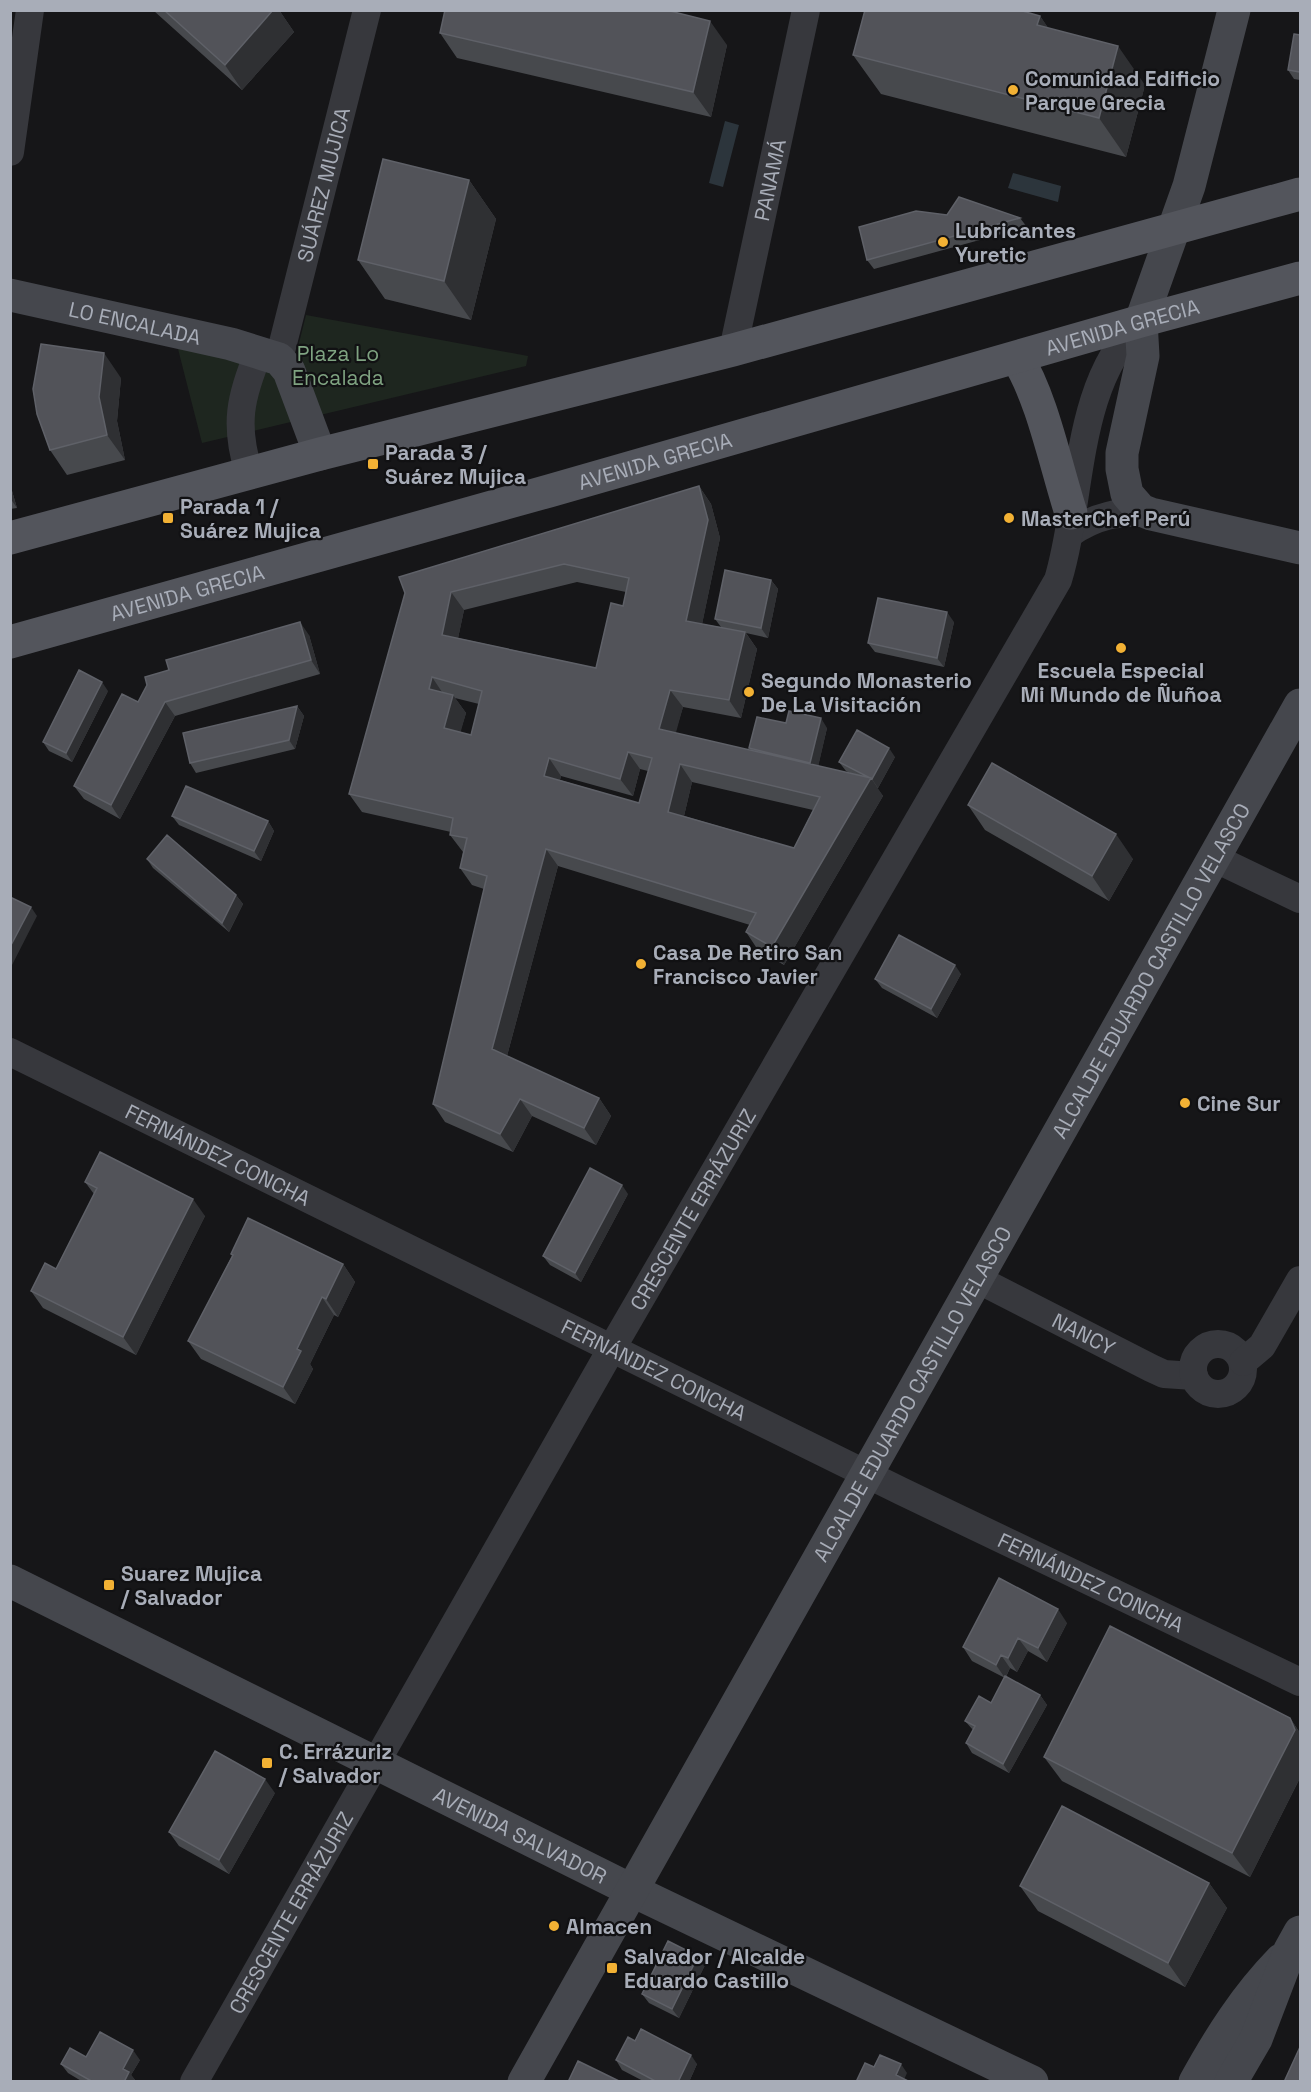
<svg xmlns="http://www.w3.org/2000/svg" width="1311" height="2092" font-family="'Space Grotesk',sans-serif">
  <rect width="100%" height="100%" fill="#161618"/>
  <path fill="#1e261f" d="M306,315L528,356L526,366L202,443L177,345L292,371Z"/>
  <path fill="#2c353c" d="M725,121L739,125L723,187L709,183Z
    M1013,173L1061,186L1058,202L1008,188Z"/>
  <g fill="none" stroke-linecap="round" stroke-linejoin="round">
    <g stroke="#37383d" stroke-width="28">
      <path d="M10,152L30,10"/>
      <path id="s1" d="M733,350L806,10"/>
      <path id="s2" d="M279,359L367,10"/>
      <path d="M249,473C234,425 240,397 259,352"/>
      <path d="M1069,534C1095,516 1120,510 1151,514"/>
      <path d="M1214,858L1300,899"/>
      <path id="s3" d="M10,1052L901,1491L1300,1682"/>
      <path id="s4" d="M977,1279L1151,1368L1164,1374L1194,1376"/>
      <circle cx="1218" cy="1369" r="25"/>
      <path d="M1243,1362L1262,1346L1300,1280"/>
      <path id="s5" d="M194,2082L612,1348L1058,580C1083,498 1073,385 1141,321"/>
    </g>
    <g stroke="#45474d" stroke-width="33">
      <path d="M1234,10L1189,186L1141,321L1143,356L1122,453V469L1127,494L1141,510L1151,514L1300,548"/>
      <path id="s6" d="M10,295L231,344L279,359L289,371L320,454"/>
      <path id="s7" d="M10,1581L631,1890L1032,2082"/>
      <path id="s8" d="M524,2082L1300,705"/>
      <path d="M1195,2082C1220,2037 1245,1997 1281,1960"/>
      <path d="M1231,2082L1256,2039L1290,1950L1300,1932"/>
    </g>
    <g stroke="#53555c" stroke-width="33">
      <path d="M1017,358C1042,397 1056,467 1071,513"/>
      <path d="M10,538L320,454L733,350L1300,194"/>
      <path id="s9" d="M10,642L549,491L1141,321L1300,278"/>
    </g>
  </g>
  <path fill="#47494d" fill-rule="evenodd" d="M279,10L294,32L242,90L154,11Z
    M1040,16L1048,28L1145,85L1126,157L881,94L853,55Z
    M440,33L727,45L711,117L457,58Z
    M1300,35V80L1294,79L1288,70Z
    M469,180L496,219L471,320L385,299L358,260Z
    M947,215L1020,218L1027,227L874,269L867,260Z
    M121,378L117,421L125,460L67,475L50,450Z
    M10,484L17,508L10,509Z
    M699,486L711,504L720,538L702,624L721,627L715,619L771,580L778,589L768,638L746,633L757,649L741,718L683,707L675,733L751,751L749,748L786,723L827,728L818,766L852,774L846,771L839,762L895,757L878,788H877L883,796L784,965L758,950L746,932L750,925L558,866L507,1056L599,1098L611,1116L596,1145L532,1116L513,1152L445,1122L433,1104L484,889L472,885L460,868L463,852L450,835L451,832L362,812L349,794L405,593ZM577,582L626,592L623,606L596,668L458,638L464,610ZM455,698L479,704L471,735L460,732L466,713ZM640,769L648,771L639,803L560,780L561,776L633,796ZM692,782L813,810L794,848L684,816Z
    M954,622L944,667L875,652L868,643Z
    M309,635L320,674L175,716L120,819L84,799L74,786L138,702Z
    M108,691L72,762L49,751L43,742Z
    M297,706L304,716L295,749L196,773L190,763Z
    M968,805L1133,859L1109,901L985,830Z
    M172,816L268,821L274,831L261,861L179,825Z
    M147,859L236,895L243,904L229,932L153,868Z
    M961,974L937,1018L882,988L875,979Z
    M85,1182L205,1216L136,1355L43,1308L31,1291L56,1269L94,1194Z
    M628,1194L581,1282L550,1265L543,1256Z
    M231,1254L343,1264L355,1282L338,1317L334,1315L310,1364L313,1369L295,1404L201,1359L188,1341L232,1256Z
    M1067,1623L1047,1662L1028,1651L1017,1672L1010,1668L1006,1677L1040,1695L1047,1705L1009,1773L972,1753L966,1743L973,1730L965,1721L991,1703L1005,1678L972,1661L963,1647Z
    M1290,1718L1300,1733V1778L1250,1877L1062,1781L1044,1757Z
    M275,1793L229,1874L179,1846L169,1832Z
    M1209,1883L1227,1908L1185,1987L1038,1911L1020,1886Z
    M705,1965L679,2018L649,2003L642,1994Z
    M635,2041L697,2064L689,2082H645L622,2070L616,2060Z
    M140,2060L131,2075L136,2081L83,2082L68,2073L61,2064Z"/>
  <path fill="#2f3033" d="M273,10H279L294,32L242,90L225,65Z
    M1040,16L1067,55L1037,25Z
    M710,21L727,45L711,117L693,92Z
    M1118,46L1145,85L1126,157L1099,118Z
    M469,180L496,219L471,320L444,281Z
    M104,353L121,378L117,421L125,460L107,435L99,397Z
    M10,484L17,508L10,498Z
    M699,486L711,504L720,538L699,639L686,621Z
    M771,580L778,589L768,638L761,628Z
    M451,592L464,610L455,653L442,635Z
    M947,612L954,622L944,667L937,658Z
    M300,622L309,635L320,674L311,660Z
    M745,632L757,649L741,718L729,700Z
    M432,677L444,695L429,689Z
    M102,682L108,691L72,762L66,753Z
    M670,690L683,707L672,747L659,729Z
    M453,695L466,713L457,745L444,728Z
    M165,702L175,716L120,819L111,805Z
    M297,706L304,716L295,749L289,740Z
    M821,718L827,728L817,772L810,763Z
    M889,748L895,757L878,788L872,779Z
    M628,752L640,769L633,796L620,779Z
    M549,758L561,776L556,793L544,776Z
    M680,764L692,782L681,829L668,812Z
    M871,778L883,796L784,965L772,947Z
    M268,821L274,831L261,861L254,851Z
    M1116,834L1133,859L1109,901L1092,876Z
    M546,849L558,866L504,1067L492,1049Z
    M236,895L243,904L229,932L222,923Z
    M31,907L37,916L10,969V947Z
    M955,965L961,974L937,1018L931,1009Z
    M599,1098L611,1116L596,1145L584,1128Z
    M520,1099L532,1116L513,1152L500,1134Z
    M622,1185L628,1194L581,1282L575,1273Z
    M193,1199L205,1216L136,1355L123,1337Z
    M343,1264L355,1282L338,1317L326,1299Z
    M322,1297L334,1315L310,1364L313,1369L295,1404L283,1387L297,1349Z
    M1058,1609L1067,1623L1047,1662L1038,1648Z
    M1018,1638L1028,1651L1017,1672L1008,1658Z
    M1001,1655L1010,1668L1005,1678L996,1665Z
    M1040,1695L1047,1705L1009,1773L1003,1764Z
    M1290,1718L1300,1733V1778L1250,1877L1232,1853Z
    M265,1779L275,1793L229,1874L219,1860Z
    M1209,1883L1227,1908L1185,1987L1168,1963Z
    M698,1956L705,1965L679,2018L672,2009Z
    M133,2050L140,2060L131,2075L136,2081L124,2082L123,2069Z
    M691,2055L697,2064L689,2082H678Z
    M901,2064L907,2073L903,2082L896,2075Z"/>
  <path fill="#525359" stroke="#5f6168" stroke-width="1.5" fill-rule="evenodd" d="M164,10H273L225,65Z
    M445,10H666L710,21L693,92L440,33Z
    M865,10H1019L1040,16L1037,25L1118,46L1099,118L853,55Z
    M1294,34L1300,35V72L1288,70Z
    M383,159L469,180L444,281L358,260Z
    M959,197L1020,218L867,260L859,227L916,211L947,215Z
    M41,344L104,353L99,397L107,435L50,450L37,414L33,389Z
    M699,486L708,520L686,621L745,632L729,700L670,690L659,729L871,778L772,947L746,932L756,913L546,849L492,1049L599,1098L584,1128L520,1099L500,1134L433,1104L487,876L460,868L467,838L450,835L453,818L349,794L405,593L399,577ZM564,564L629,578L623,606L611,603L596,668L442,635L451,592ZM432,677L482,691L471,735L444,728L453,695L429,689ZM628,752L652,758L639,803L544,776L549,758L620,779ZM680,764L820,797L794,848L668,812Z
    M725,570L771,580L761,628L715,619Z
    M878,598L947,612L937,658L868,643Z
    M300,622L311,660L165,702L111,805L74,786L122,694L138,702L147,685L145,677L169,670L166,660Z
    M79,670L102,682L66,753L43,742Z
    M297,706L289,740L190,763L183,733Z
    M789,711L821,718L810,763L749,748L757,717L786,723Z
    M857,730L889,748L872,779L839,762Z
    M992,763L1116,834L1092,876L968,805Z
    M186,786L268,821L254,851L172,816Z
    M167,835L236,895L222,923L147,859Z
    M10,897L31,907L10,947Z
    M899,935L955,965L931,1009L875,979Z
    M100,1152L193,1199L123,1337L31,1291L45,1263L56,1269L97,1188L85,1182Z
    M590,1168L622,1185L575,1273L543,1256Z
    M248,1218L343,1264L326,1299L322,1297L297,1349L301,1351L283,1387L188,1341L233,1255L231,1254Z
    M999,1578L1058,1609L1038,1648L1018,1638L1008,1658L1001,1655L996,1665L963,1647Z
    M1110,1626L1290,1718L1295,1730L1232,1853L1044,1757Z
    M1005,1676L1040,1695L1003,1764L966,1743L975,1726L965,1721L979,1696L991,1703Z
    M215,1751L265,1779L219,1860L169,1832Z
    M1062,1806L1209,1883L1168,1963L1020,1886Z
    M668,1941L698,1956L672,2009L642,1994Z
    M641,2029L691,2055L678,2082H657L616,2060L628,2037L635,2041Z
    M100,2032L133,2050L123,2069L129,2072L124,2082H93L61,2064L70,2048L86,2057Z
    M1300,2047V2082H1284Z
    M880,2055L901,2064L896,2075L910,2082H856L865,2063L874,2067Z
    M578,2061L621,2082H568Z"/>
  <g fill="#f2b134" stroke="#111113" stroke-width="2">
    <circle cx="1013" cy="90" r="6"/>
    <circle cx="943" cy="242" r="6"/>
    <rect x="367" y="458" width="12" height="12" rx="3"/>
    <rect x="162" y="512" width="12" height="12" rx="3"/>
    <circle cx="1009" cy="518" r="6"/>
    <circle cx="1121" cy="648" r="6"/>
    <circle cx="749" cy="692" r="6"/>
    <circle cx="641" cy="964" r="6"/>
    <circle cx="1185" cy="1103" r="6"/>
    <rect x="103" y="1579" width="12" height="12" rx="3"/>
    <rect x="261" y="1757" width="12" height="12" rx="3"/>
    <circle cx="554" cy="1926" r="6"/>
    <rect x="606" y="1962" width="12" height="12" rx="3"/>
  </g>
  <g text-anchor="middle" dominant-baseline="central" stroke-width="4.5" stroke-linejoin="round" paint-order="stroke">
    <g font-size="21" font-weight="bold" fill="#a8adb8" stroke="#111113" text-anchor="start">
      <text x="1025" y="78">Comunidad Edificio<tspan x="1025" dy="24">Parque Grecia</tspan></text>
      <text x="955" y="230">Lubricantes<tspan x="955" dy="24">Yuretic</tspan></text>
      <text x="385" y="452">Parada 3 /<tspan x="385" dy="24">Suárez Mujica</tspan></text>
      <text x="180" y="506">Parada 1 /<tspan x="180" dy="24">Suárez Mujica</tspan></text>
      <text x="1021" y="518">MasterChef Perú</text>
      <text x="1121" y="670" text-anchor="middle">Escuela Especial<tspan x="1121" dy="24">Mi Mundo de Ñuñoa</tspan></text>
      <text x="761" y="680">Segundo Monasterio<tspan x="761" dy="24">De La Visitación</tspan></text>
      <text x="653" y="952">Casa De Retiro San<tspan x="653" dy="24">Francisco Javier</tspan></text>
      <text x="1197" y="1103">Cine Sur</text>
      <text x="121" y="1573">Suarez Mujica<tspan x="121" dy="24">/ Salvador</tspan></text>
      <text x="279" y="1751">C. Errázuriz<tspan x="279" dy="24">/ Salvador</tspan></text>
      <text x="566" y="1926">Almacen</text>
      <text x="624" y="1956">Salvador / Alcalde<tspan x="624" dy="24">Eduardo Castillo</tspan></text>
    </g>
    <g font-size="21" fill="#a8adb8" stroke="#111113">
      <text stroke="none"><textPath href="#s1" startOffset="174">PANAMÁ</textPath></text>
      <text stroke="none"><textPath href="#s2" startOffset="180">SUÁREZ MUJICA</textPath></text>
      <text stroke="none"><textPath href="#s6" startOffset="128">LO ENCALADA</textPath></text>
      <text stroke="none"><textPath href="#s9" startOffset="1156">AVENIDA GRECIA</textPath></text>
      <text stroke="none"><textPath href="#s9" startOffset="670">AVENIDA GRECIA</textPath></text>
      <text stroke="none"><textPath href="#s9" startOffset="184">AVENIDA GRECIA</textPath></text>
      <text stroke="none"><textPath href="#s8" startOffset="1276">ALCALDE EDUARDO CASTILLO VELASCO</textPath></text>
      <text stroke="none"><textPath href="#s3" startOffset="232">FERNÁNDEZ CONCHA</textPath></text>
      <text stroke="none"><textPath href="#s5" startOffset="1005">CRESCENTE ERRÁZURIZ</textPath></text>
      <text stroke="none"><textPath href="#s4" startOffset="120">NANCY</textPath></text>
      <text stroke="none"><textPath href="#s3" startOffset="718">FERNÁNDEZ CONCHA</textPath></text>
      <text stroke="none"><textPath href="#s8" startOffset="790">ALCALDE EDUARDO CASTILLO VELASCO</textPath></text>
      <text stroke="none"><textPath href="#s3" startOffset="1204">FERNÁNDEZ CONCHA</textPath></text>
      <text stroke="none"><textPath href="#s7" startOffset="570">AVENIDA SALVADOR</textPath></text>
      <text stroke="none"><textPath href="#s5" startOffset="195">CRESCENTE ERRÁZURIZ</textPath></text>
    </g>
    <g font-size="21" fill="#7fa381" stroke="#111113">
      <text x="338" y="353">Plaza Lo<tspan x="338" dy="24">Encalada</tspan></text>
    </g>
  </g>
  <rect width="1311" height="2092" fill="none" stroke="#a8adb8" stroke-width="24"/>
</svg>
